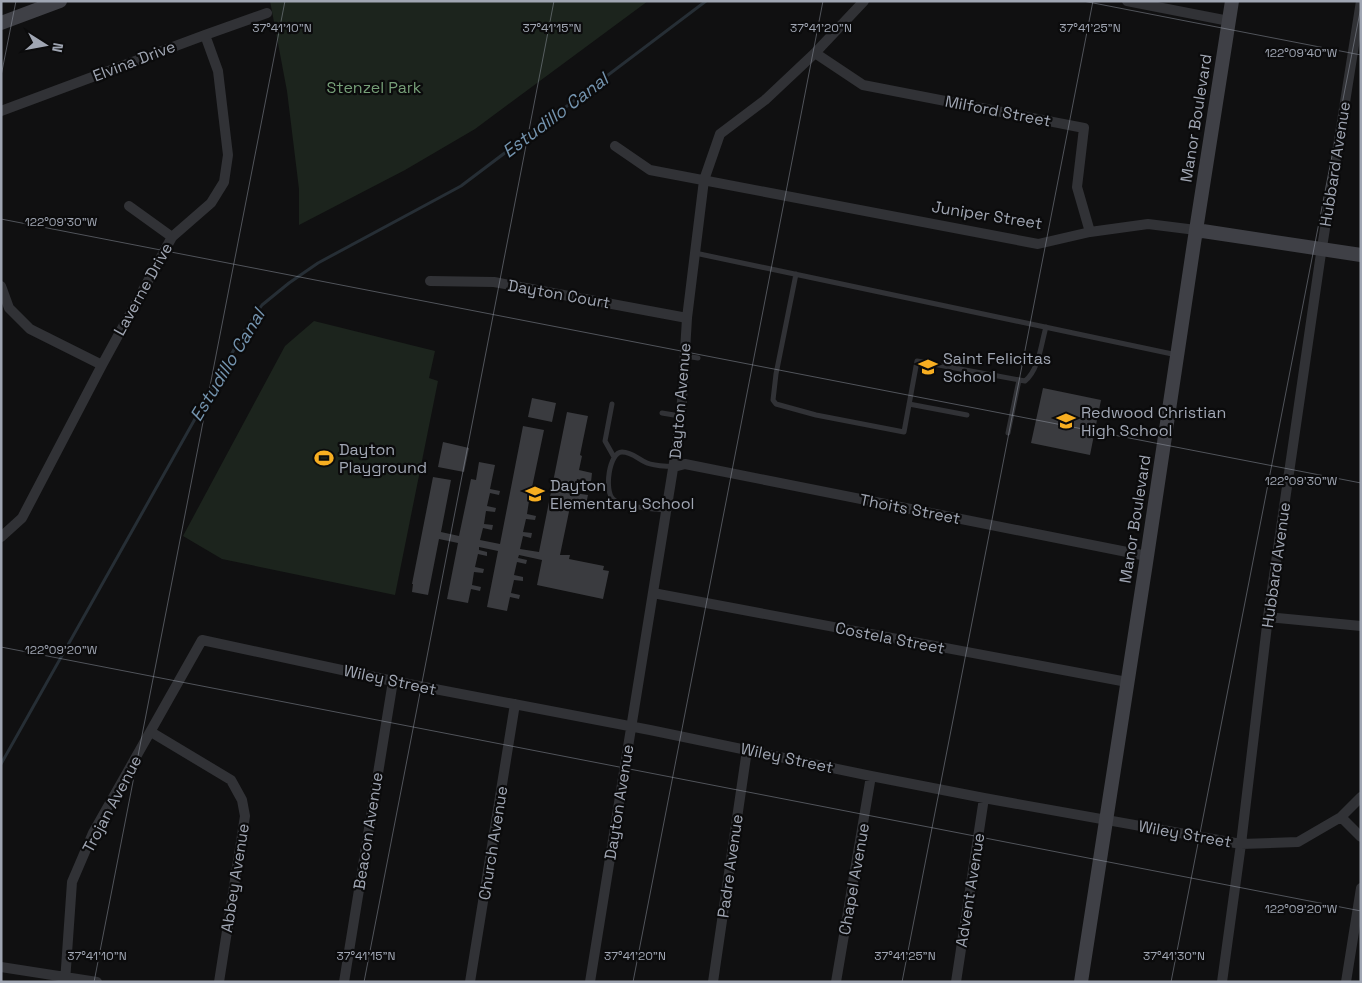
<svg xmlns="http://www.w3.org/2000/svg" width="1362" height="983" font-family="'Space Grotesk',sans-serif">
  <rect width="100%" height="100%" fill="#101011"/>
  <path fill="#1c241d" d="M270,1H648L475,129L405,170L299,225V189L287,91Z
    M314,321L435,351L429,378L438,381L395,595L222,559L183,536L285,346Z"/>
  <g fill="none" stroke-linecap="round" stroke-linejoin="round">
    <path stroke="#262e35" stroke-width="3" d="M1,764L245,330L262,305L289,283L318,263L461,186L706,1"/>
  </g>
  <path fill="#3a3b3f" d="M1043,388L1101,400L1090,455L1031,443Z
    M532,398L556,403L552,422L528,417Z
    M567,412L588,416L580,455L582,456L579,470L592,473L591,482L577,479L574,493L588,495L586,504L571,502L560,555H570L569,559L604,566L603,570L609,571L603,599L537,585L542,560L519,555L518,558L527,560L526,564L517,562L514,575L523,577V581L514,580L511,593L520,595L519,599L510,597L507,611L487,607L498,551L479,547V550L487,552V556L478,554L475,567L484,569L483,573L474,572L472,585L481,587L480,591L471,589L468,603L447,599L458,543L439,539L428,595L412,592L413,584H412L433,477L451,480L441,532L459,536L471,479L476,480L479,462L495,465L490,489L500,491L499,495L490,493L487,506L496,508L495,512L486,511L484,524L493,525L492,530L483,528L480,540L500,544L523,426L544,430L530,497L539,498L538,503L529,501L527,514L536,516L535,520L526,519L523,532L532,533L531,538L523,536L520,549L539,552Z
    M443,442L469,448L464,472L438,467Z"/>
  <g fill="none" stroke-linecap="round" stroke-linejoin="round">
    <path stroke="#313236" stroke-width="5" d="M695,253L1177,355
      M796,274L776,374L773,400L776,404L816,415L904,432L917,361L1025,381C1039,370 1041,344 1046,327
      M685,356L698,358
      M612,404L605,441L614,457
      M909,404L967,415
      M662,413L680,416
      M1008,433L1019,380
      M666,510C654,509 622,507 613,499C604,491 609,452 622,452C632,452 638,459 647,463C654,466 665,466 674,467"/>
    <path stroke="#313236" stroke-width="10" d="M1127,1L1229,21
      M815,53L863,85L1084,128L1077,187L1090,232
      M1,111L205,35L267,13
      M615,146L650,170L1038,244L1090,232L1148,224L1196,230
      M129,206L172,237
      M430,281L494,282L687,318
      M1,286L9,308L30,329L102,365
      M674,467L685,464L1147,556
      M1,537L22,518L102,365L172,237L211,203L224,182L228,155L218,71L205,35
      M653,593L1127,682
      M1268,617L1361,626
      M151,732L231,780L242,800L245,816L219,982
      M1341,817L1361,837
      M1,967L97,982
      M65,982L72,882L93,833L202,640L393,681L650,730L871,776L984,798L1241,844L1298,842L1341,817L1361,797
      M344,982L393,681
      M470,982L515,704
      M590,982L677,444L682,401L687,318L704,180L720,134L765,100L815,53L864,1
      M713,982L747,750
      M836,982L871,776
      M956,982L984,798
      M1222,982L1241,844L1268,617L1320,260L1361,1
      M1346,982L1361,888"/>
    <path stroke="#3f4046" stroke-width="14" d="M1,23L60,1
      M1196,230L1361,255
      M1081,982L1146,563L1194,243L1232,1"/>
  </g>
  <path fill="none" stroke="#a0a6b3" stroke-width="1" stroke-opacity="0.45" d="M1083,1L1361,55M1,76L16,1M1,219L1361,483M1,647L1361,911M94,982L285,1M364,982L554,1M633,982L823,1M902,982L1093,1M1171,982L1361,7"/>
  <defs>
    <g id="school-bare" transform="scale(1.5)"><path d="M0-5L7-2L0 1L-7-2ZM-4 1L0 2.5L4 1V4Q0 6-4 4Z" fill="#f7ae21" stroke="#0b0b0c" stroke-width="2.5" paint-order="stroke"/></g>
    <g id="stadium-bare" transform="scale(1.5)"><path d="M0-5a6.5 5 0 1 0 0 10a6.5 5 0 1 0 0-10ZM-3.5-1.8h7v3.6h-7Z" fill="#f7ae21" stroke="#0b0b0c" stroke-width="2.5" paint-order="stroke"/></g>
  </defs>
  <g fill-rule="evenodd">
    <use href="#school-bare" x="928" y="367"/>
    <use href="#school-bare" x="1066" y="421"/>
    <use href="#stadium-bare" x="324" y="458"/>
    <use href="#school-bare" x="535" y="494"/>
  </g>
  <g text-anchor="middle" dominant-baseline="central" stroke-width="4.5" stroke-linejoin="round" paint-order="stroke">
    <g font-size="16" fill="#a0a6b3" stroke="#0b0b0c">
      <text transform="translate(134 61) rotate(-21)">Elvina Drive</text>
      <text transform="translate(998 111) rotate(11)">Milford Street</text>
      <text transform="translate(1196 118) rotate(-81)">Manor Boulevard</text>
      <text transform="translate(1335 164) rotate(-81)">Hubbard Avenue</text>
      <text transform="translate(987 215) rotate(9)">Juniper Street</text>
      <text transform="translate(143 289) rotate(-61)">Laverne Drive</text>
      <text transform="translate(559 294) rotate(10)">Dayton Court</text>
      <text transform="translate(680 401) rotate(-85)">Dayton Avenue</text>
      <text transform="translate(910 509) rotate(11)">Thoits Street</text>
      <text transform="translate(1135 519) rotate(-81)">Manor Boulevard</text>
      <text transform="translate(1276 565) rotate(-82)">Hubbard Avenue</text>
      <text transform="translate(890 638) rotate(11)">Costela Street</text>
      <text transform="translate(390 680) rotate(12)">Wiley Street</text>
      <text transform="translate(787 758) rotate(12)">Wiley Street</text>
      <text transform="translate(619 802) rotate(-81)">Dayton Avenue</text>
      <text transform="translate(112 804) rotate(-62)">Trojan Avenue</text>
      <text transform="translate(368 831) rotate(-81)">Beacon Avenue</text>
      <text transform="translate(1185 834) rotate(10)">Wiley Street</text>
      <text transform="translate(493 843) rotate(-81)">Church Avenue</text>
      <text transform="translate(730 866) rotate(-82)">Padre Avenue</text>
      <text transform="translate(235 878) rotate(-81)">Abbey Avenue</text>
      <text transform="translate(854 879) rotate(-80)">Chapel Avenue</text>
      <text transform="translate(970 890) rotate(-81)">Advent Avenue</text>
    </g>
    <g font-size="16" fill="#769f78" stroke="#0b0b0c">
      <text x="374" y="87">Stenzel Park</text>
    </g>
    <g font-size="16" fill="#a0a6b3" stroke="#0b0b0c" text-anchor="start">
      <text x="943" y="358">Saint Felicitas<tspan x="943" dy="18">School</tspan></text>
      <text x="1081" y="412">Redwood Christian<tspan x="1081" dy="18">High School</tspan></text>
      <text x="339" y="449">Dayton<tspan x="339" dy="18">Playground</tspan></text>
      <text x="550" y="485">Dayton<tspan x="550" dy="18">Elementary School</tspan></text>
    </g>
    <g font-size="18" font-style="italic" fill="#7595b0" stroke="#0b0b0c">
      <text transform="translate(555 115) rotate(-37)">Estudillo Canal</text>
      <text transform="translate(227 365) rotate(-59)">Estudillo Canal</text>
    </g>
  </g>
  <g font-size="12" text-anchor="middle" fill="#a0a6b3" stroke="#0b0b0c" stroke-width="4.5" stroke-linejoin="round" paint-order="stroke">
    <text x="282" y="32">37°41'10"N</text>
    <text x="552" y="32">37°41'15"N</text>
    <text x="821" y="32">37°41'20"N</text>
    <text x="1090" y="32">37°41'25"N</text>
    <text x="1301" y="57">122°09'40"W</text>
    <text x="61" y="226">122°09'30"W</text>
    <text x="1301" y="485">122°09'30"W</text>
    <text x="61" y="654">122°09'20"W</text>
    <text x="1301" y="913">122°09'20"W</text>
    <text x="97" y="960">37°41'10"N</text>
    <text x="366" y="960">37°41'15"N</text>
    <text x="635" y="960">37°41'20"N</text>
    <text x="905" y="960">37°41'25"N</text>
    <text x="1174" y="960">37°41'30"N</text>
  </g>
  <rect width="1362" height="983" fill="none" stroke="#a0a6b3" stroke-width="5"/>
  <g transform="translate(45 45) rotate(101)" stroke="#0b0b0c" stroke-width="4" paint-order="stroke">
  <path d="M0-4L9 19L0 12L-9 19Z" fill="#a0a6b3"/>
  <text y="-8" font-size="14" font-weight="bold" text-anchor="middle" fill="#a0a6b3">N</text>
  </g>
</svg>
